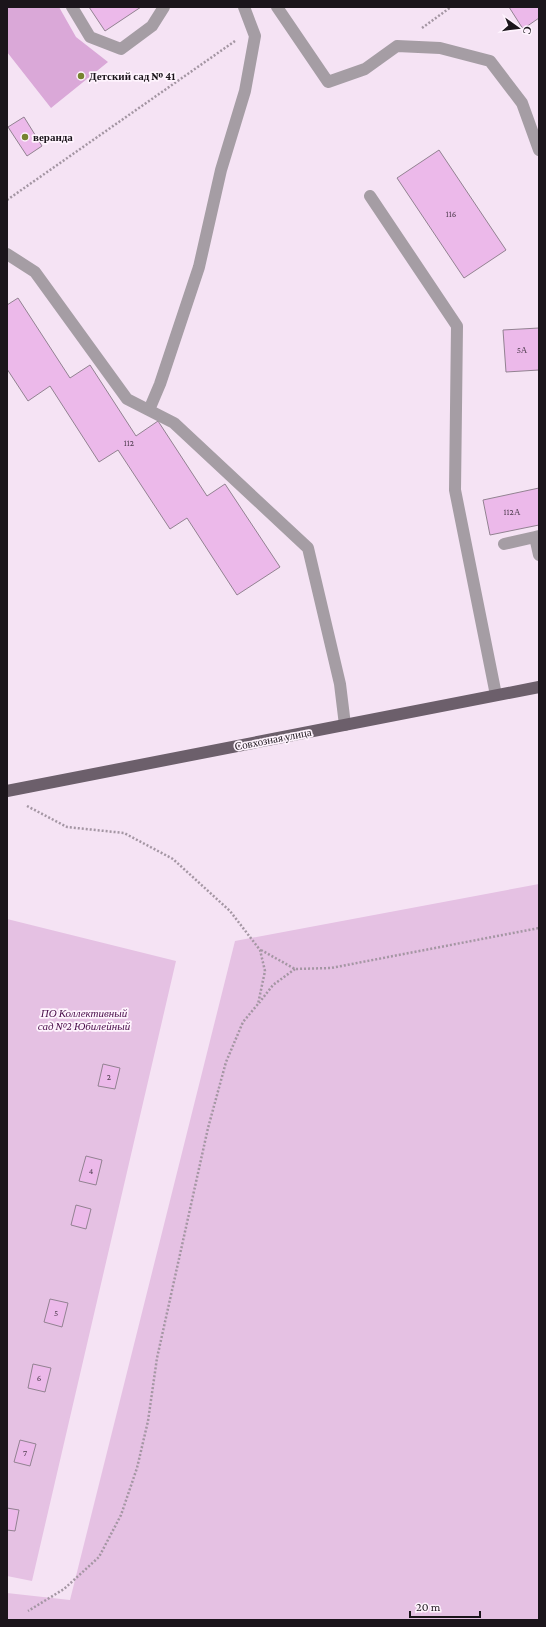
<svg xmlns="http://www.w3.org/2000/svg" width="546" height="1627" font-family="'Crimson Pro',serif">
  <rect width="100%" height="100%" fill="#f5e3f4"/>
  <path fill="#e5c1e3" d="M539,884V1620H7V1593L70,1600L235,941Z
    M7,919L176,961L32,1581L7,1576Z"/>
  <path fill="#daa8d8" d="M7,7H59L76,37L108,62L51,108L7,52Z"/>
  <path fill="#ecb9ea" stroke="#928291" d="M89,7H141L105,31Z
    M509,7H539V18L523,29Z
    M24,117L42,146L27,156L8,127Z
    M439,150L506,250L464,278L397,178Z
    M18,298L70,378L90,365L136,436L158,421L207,496L225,484L280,567L237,595L187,518L170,529L118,450L99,462L50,386L28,401L7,369V305Z
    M539,328V370L506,372L503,330Z
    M539,488V525L490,535L483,500Z
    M103,1064L120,1068L115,1089L98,1086Z
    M86,1156L102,1160L96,1185L79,1181Z
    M76,1205L91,1209L86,1229L71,1225Z
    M50,1299L68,1303L62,1327L44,1322Z
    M33,1364L51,1368L45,1392L28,1388Z
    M20,1440L36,1444L30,1466L14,1462Z
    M7,1508L19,1510L15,1531L7,1530Z"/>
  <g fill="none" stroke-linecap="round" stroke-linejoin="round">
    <path stroke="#a496a3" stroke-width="2.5" stroke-dasharray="2 2" stroke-linecap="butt" d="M422,28L451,7
      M7,200L235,41
      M27,806L67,827L124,833L173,859L230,911L260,950L265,971L258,1004L243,1022L226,1062L208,1128L157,1358L148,1421L137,1468L121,1515L99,1557L64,1589L28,1611
      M261,950L295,969L331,968L539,928
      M259,1003L273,985L295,969"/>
    <path stroke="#a59da4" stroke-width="12" d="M72,7L90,37L121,49L152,26L164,7
      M277,7L328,82L365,69L397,46L440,48L490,61L522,103L539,150
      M370,196L457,326L455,490L496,695
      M7,254L35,272L127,399L174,423L308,548L340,684L345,725
      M149,410L160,384L199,267L221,170L245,91L255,36L244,7
      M539,536L535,537L539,555
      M504,544L535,537"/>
    <path stroke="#6c5f6b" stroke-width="12" d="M7,791L539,687"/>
  </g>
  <g fill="#768330" stroke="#fef3fd" stroke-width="1.5">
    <circle cx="81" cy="76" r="4"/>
    <circle cx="25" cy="137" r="4"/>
  </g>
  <g text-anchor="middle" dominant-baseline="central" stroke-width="3.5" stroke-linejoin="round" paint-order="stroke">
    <g font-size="9" fill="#4f3e4f">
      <text x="451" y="214">116</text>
      <text x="522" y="350">5А</text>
      <text x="129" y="443">112</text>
      <text x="512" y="512">112А</text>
      <text x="109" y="1077">2</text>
      <text x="91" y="1171">4</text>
      <text x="56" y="1313">5</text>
      <text x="39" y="1378">6</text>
      <text x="25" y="1453">7</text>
    </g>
    <g font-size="11" font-weight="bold" fill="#1b151b" stroke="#fef3fd" text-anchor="start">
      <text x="89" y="76">Детский сад № 41</text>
      <text x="33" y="137">веранда</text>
    </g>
    <g font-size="11" fill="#1b151b" stroke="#fef3fd">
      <text transform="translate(273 739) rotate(-11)">Совхозная улица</text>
    </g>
    <g font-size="11" font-style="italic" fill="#480c49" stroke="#fef3fd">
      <text x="84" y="1013">ПО Коллективный<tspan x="84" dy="13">сад №2 Юбилейный</tspan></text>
    </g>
  </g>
  <rect width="546" height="1627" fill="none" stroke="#1b151b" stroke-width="16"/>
  <g transform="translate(518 28) rotate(104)" stroke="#fef3fd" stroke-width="3" paint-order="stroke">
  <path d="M0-3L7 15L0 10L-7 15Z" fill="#1b151b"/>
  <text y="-6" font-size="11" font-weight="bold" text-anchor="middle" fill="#1b151b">С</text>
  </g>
  <path d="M410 1611v6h70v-6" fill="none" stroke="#1b151b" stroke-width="2"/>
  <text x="416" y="1611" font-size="12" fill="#1b151b" stroke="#fef3fd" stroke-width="3" paint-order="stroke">20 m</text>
</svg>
